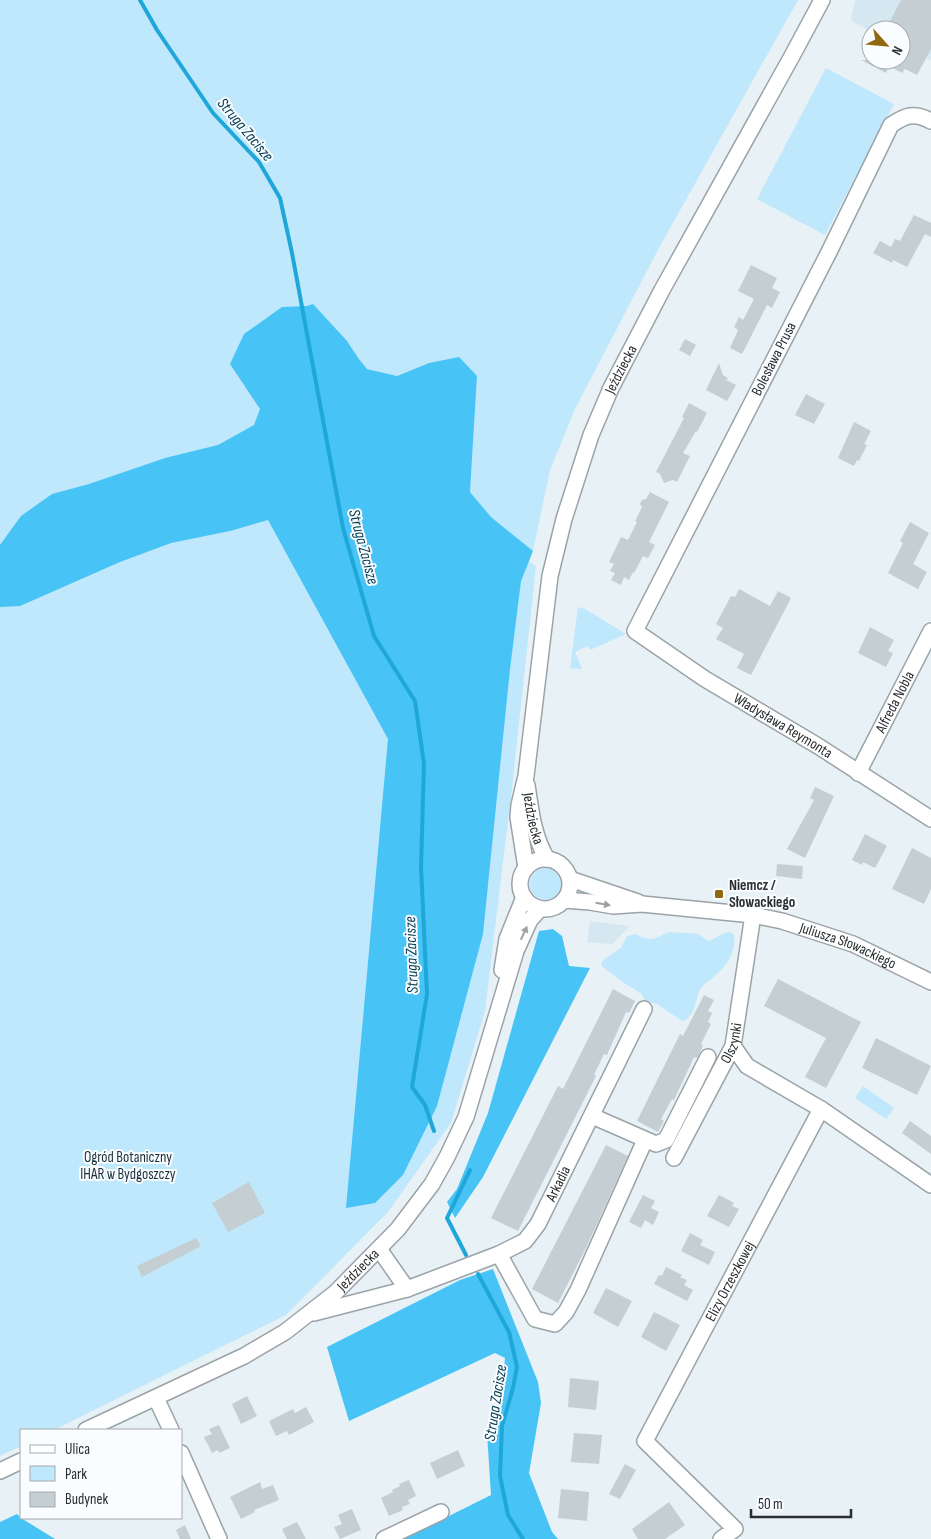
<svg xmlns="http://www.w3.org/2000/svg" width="931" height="1539" font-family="'Sofia Sans Condensed',sans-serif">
  <rect width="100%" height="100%" fill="#e7f1f6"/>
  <path fill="#d5e7f0" d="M855,0H931V60L901,46V30L871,31L851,21Z
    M590,921L630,926L612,944L587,942Z"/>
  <path fill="#c0e8fc" d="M0,0H798L660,246L575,409L550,470L533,551L491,517L470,492L477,377L429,363L397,376L367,369L359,359L347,341L447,509L536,566L512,788L485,1011L451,1123L388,1212L286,1315L54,1430H21V1446L0,1456Z
    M826,68L894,104L825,235L757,199Z
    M578,607L585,609L626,634L590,650L588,646L575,652L582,669L570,668Z
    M530 884a16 16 0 1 1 32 0a16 16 0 1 1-32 0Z
    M670,932L698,934L708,941C716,939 721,933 730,932L734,935C736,949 729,964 718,973C712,979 702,984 699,992C695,1003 694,1018 682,1021L657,1004L645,1001L642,994L621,981L603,967L601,964L603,960L621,948L627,936L636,934C651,943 655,938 670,932Z
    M863,1086L894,1108L886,1119L855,1098Z"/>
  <path fill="#47c3f6" d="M313,304L347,341L359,359L367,369L397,376L429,363L459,357L477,376L470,492L491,517L533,551L521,581L510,669L483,934L437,1106L403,1175L375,1203L346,1208L388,739L268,520L230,531L171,543L120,562L20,606L0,607V545L21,516L52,494L89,484L165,458L218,445L254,425L260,409L230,364L244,334L282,307L307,306Z
    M553,929L562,936L569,966L590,968L483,1177L455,1218L447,1202L457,1189L488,1113L539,931Z
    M493,1269L538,1382L541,1403L529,1473L552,1532L558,1539H403L491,1495L487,1433L502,1391L505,1358L495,1353L349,1421L327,1347L460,1280Z
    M17,1514L21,1518L55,1539H0V1522Z"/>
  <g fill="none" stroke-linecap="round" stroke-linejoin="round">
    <path stroke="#1fa7d9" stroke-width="4" d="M140,0L157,30L213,113L259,162L280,198L292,253L343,528L374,636L415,701L424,764L421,867L427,994L412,1087L425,1105L434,1131
      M466,1255L447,1218L470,1170
      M478,1274L509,1332L517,1367L513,1388L502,1426L500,1476L508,1515L523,1539"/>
  </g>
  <path fill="#c5ced3" d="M901,0H931V49L917,75L905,69L902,73L889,66L886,73L861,60H901V30H894L887,27Z
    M914,215L931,223V237L925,234L907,267L893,260L892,263L873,253L880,241L891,247L895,239L900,241Z
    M751,265L777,278L772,288L780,292L772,308L767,305L742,354L730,348L738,330L734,327L739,317L743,320L754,299L738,291Z
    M685,339L696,345L690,356L679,350Z
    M719,363L723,375L728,378L726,380L736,385L727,401L706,390Z
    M806,394L825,404L814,424L795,415Z
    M689,403L707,413L697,432L696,431L683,453L690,456L677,482L673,480L664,483L660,474L656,472L684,418L682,417Z
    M854,422L871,431L864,444L867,445L859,461L857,460L854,466L838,458Z
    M650,492L669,502L649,542L655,545L648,558L643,556L634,573L633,572L629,580L624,577L621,585L611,580L615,573L610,571L614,564L609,562L621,537L628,540L637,522L635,521L642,507L640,504L642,500L646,499Z
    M910,522L929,533L913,564L927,572L918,589L888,573L903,543L900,541Z
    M739,589L770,606L778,591L791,598L751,675L737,668L744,654L716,639L723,628L716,624L731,596L735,597Z
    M870,627L894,640L888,651L893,653L886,667L858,653Z
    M815,787L834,796L805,858L787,849L814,800L810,798Z
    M865,834L887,846L875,868L863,862L862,865L852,860Z
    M912,848L931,858V889L924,904L892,889Z
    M777,864L803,866L802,879L776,876Z
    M778,979L861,1022L826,1088L805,1077L826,1038L764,1006Z
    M613,989L635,1001L629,1013L626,1012L607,1055L604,1054L594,1075L596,1076L518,1231L491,1218L558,1086L563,1089Z
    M704,995L714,1000L708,1011L712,1013L708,1022L711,1024L701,1044L703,1046L697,1058L694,1057L674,1100L672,1099L661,1119L664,1121L658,1132L637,1121L680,1034L683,1036Z
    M876,1038L931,1066L917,1095L862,1068Z
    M910,1121L931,1136V1154L902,1133Z
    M606,1145L628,1156L585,1250L558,1303L532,1289Z
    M249,1182L265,1213L228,1232L212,1203Z
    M643,1195L655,1201L651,1208L659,1212L653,1225L645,1220L641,1228L629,1222Z
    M719,1195L734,1203L732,1206L739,1209L729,1227L707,1216Z
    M690,1233L703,1240L700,1245L715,1252L709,1265L681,1251Z
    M196,1238L201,1246L142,1277L137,1266Z
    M666,1267L682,1275L680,1277L687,1280L684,1285L693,1290L687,1301L654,1284L659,1275L662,1276Z
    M606,1288L632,1301L618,1327L593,1313Z
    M654,1312L680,1325L666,1351L641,1337Z
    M570,1378L599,1381L596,1410L568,1407Z
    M247,1396L257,1416L241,1424L232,1404Z
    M306,1407L314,1422L289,1435L287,1431L276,1436L269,1421L293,1409L295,1413Z
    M219,1425L230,1448L219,1453L218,1450L212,1453L204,1437L212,1434L209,1429Z
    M574,1433L602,1435L599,1464L571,1462Z
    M458,1450L465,1466L437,1479L430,1463Z
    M625,1464L636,1470L620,1499L609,1494Z
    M409,1480L416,1496L408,1500L410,1504L402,1507L403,1510L389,1516L381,1498L393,1492L392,1490L400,1486L399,1484Z
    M260,1482L262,1489L273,1485L279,1500L254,1510L255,1512L241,1519L230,1497Z
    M561,1489L589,1492L587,1521L558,1518Z
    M669,1502L685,1525L665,1539H638L632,1529Z
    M352,1509L361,1530L340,1539L334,1527L342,1524L338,1515Z
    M297,1522L306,1539H287L282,1529Z
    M185,1525L191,1539H180L176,1530Z"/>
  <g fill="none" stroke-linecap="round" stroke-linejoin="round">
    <g stroke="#9aa4a8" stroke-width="18">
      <g id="minor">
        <path id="s1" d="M931,121C914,112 906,115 891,125L829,252L635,631L705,679L818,746L931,819"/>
        <path id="s2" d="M858,773L931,631"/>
        <path id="s3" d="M527,785C531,811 533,835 547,859"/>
        <circle cx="545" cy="884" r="25"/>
        <path id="s4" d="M526,868L518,817L519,805L526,776L550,576L564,519L591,435L611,388L662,290L792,56L822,0"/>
        <path d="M570,879L638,902"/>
        <path id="s5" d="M564,900L590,902L613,906L642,904L753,915L782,921L853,944L931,982"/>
        <path d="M502,970L507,939L524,897"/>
        <path d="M821,1109L931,1185"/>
        <path d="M592,1116L656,1144L666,1140L708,1057"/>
        <path id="s6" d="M674,1158L733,1046L753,915"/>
        <path d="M379,1249L407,1289"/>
        <path d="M499,1254L535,1319L555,1324L566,1312L578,1290L645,1140"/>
        <path id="s7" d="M314,1313L407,1289L499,1254L525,1241L538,1224L644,1009"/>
        <path d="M156,1398L171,1430"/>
        <path id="s8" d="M86,1430L244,1356L285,1332L335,1293L398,1229L432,1184L447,1157L466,1117L516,951L530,920L540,909"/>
        <path d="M181,1453L219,1539"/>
        <path d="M0,1471L21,1461"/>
        <path d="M384,1539L441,1512"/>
        <path id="s9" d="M721,1539L735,1529L645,1441L821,1109L747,1066L733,1046"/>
      </g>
    </g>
    <use href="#minor" stroke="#fff" stroke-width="15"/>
  </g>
  <defs><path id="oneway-solid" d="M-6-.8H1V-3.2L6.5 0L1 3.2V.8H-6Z" transform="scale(1.25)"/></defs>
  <g fill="#9fa0a1">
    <use href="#oneway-solid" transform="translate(603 904) rotate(10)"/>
    <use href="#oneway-solid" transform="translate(524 933) rotate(-65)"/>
  </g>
  <rect fill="#91670f" stroke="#f9fdff" stroke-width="2" x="714" y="889" width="10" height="10" rx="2.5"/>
  <g text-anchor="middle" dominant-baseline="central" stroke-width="4" stroke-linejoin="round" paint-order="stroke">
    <g font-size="15" fill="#292d2f" stroke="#f9fdff">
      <text transform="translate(774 359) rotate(-63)">Bolesława Prusa</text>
      <text stroke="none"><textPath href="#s4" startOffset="514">Jeździecka</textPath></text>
      <text stroke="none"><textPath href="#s2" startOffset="80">Alfreda Nobla</textPath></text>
      <text stroke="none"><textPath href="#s1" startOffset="786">Władysława Reymonta</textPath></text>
      <text stroke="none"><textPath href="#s3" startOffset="34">Jeździecka</textPath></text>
      <text stroke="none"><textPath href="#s5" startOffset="290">Juliusza Słowackiego</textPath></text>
      <text stroke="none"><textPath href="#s6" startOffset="129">Olszynki</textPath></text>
      <text stroke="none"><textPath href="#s7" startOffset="290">Arkadia</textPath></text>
      <text stroke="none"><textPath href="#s8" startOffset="318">Jeździecka</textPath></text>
      <text stroke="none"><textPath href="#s9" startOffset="324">Elizy Orzeszkowej</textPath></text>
    </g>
    <g font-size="15" font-weight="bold" fill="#292d2f" stroke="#f9fdff" text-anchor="start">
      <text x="729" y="885">Niemcz /<tspan x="729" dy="17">Słowackiego</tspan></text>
    </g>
    <g font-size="15" fill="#192e37" stroke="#f9fdff">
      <text x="128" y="1157">Ogród Botaniczny<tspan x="128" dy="17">IHAR w Bydgoszczy</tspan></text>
    </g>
    <g font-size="16" font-style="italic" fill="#0b4155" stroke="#f9fdff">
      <text transform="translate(245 130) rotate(50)">Struga Zacisze</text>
      <text transform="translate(363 547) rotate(75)">Struga Zacisze</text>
      <text transform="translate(412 955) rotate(-92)">Struga Zacisze</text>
      <text transform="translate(496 1403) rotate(-81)">Struga Zacisze</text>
    </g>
  </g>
  <rect x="20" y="1429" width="162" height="90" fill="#f9fdff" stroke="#a6aaac"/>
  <rect x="30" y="1445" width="25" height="8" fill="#ffffff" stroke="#a6aaac"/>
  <text x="65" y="1454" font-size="15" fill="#292d2f">Ulica</text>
  <rect x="30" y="1466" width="25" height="15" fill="#c0e8fc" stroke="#a6aaac"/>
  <text x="65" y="1479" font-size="15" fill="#292d2f">Park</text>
  <rect x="30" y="1492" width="25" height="15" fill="#c5ced3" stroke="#a6aaac"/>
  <text x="65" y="1504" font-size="15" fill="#292d2f">Budynek</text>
  <g transform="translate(886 45) rotate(117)"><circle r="24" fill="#f9fdff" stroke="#a6aaac"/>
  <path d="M0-4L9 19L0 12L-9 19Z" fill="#91670f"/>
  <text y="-8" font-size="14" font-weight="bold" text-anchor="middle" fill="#292d2f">N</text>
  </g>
  <path d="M751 1509v8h100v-8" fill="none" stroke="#292d2f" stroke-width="2.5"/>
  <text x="758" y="1509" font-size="15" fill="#292d2f" stroke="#f9fdff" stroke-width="4" paint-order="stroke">50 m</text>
</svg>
